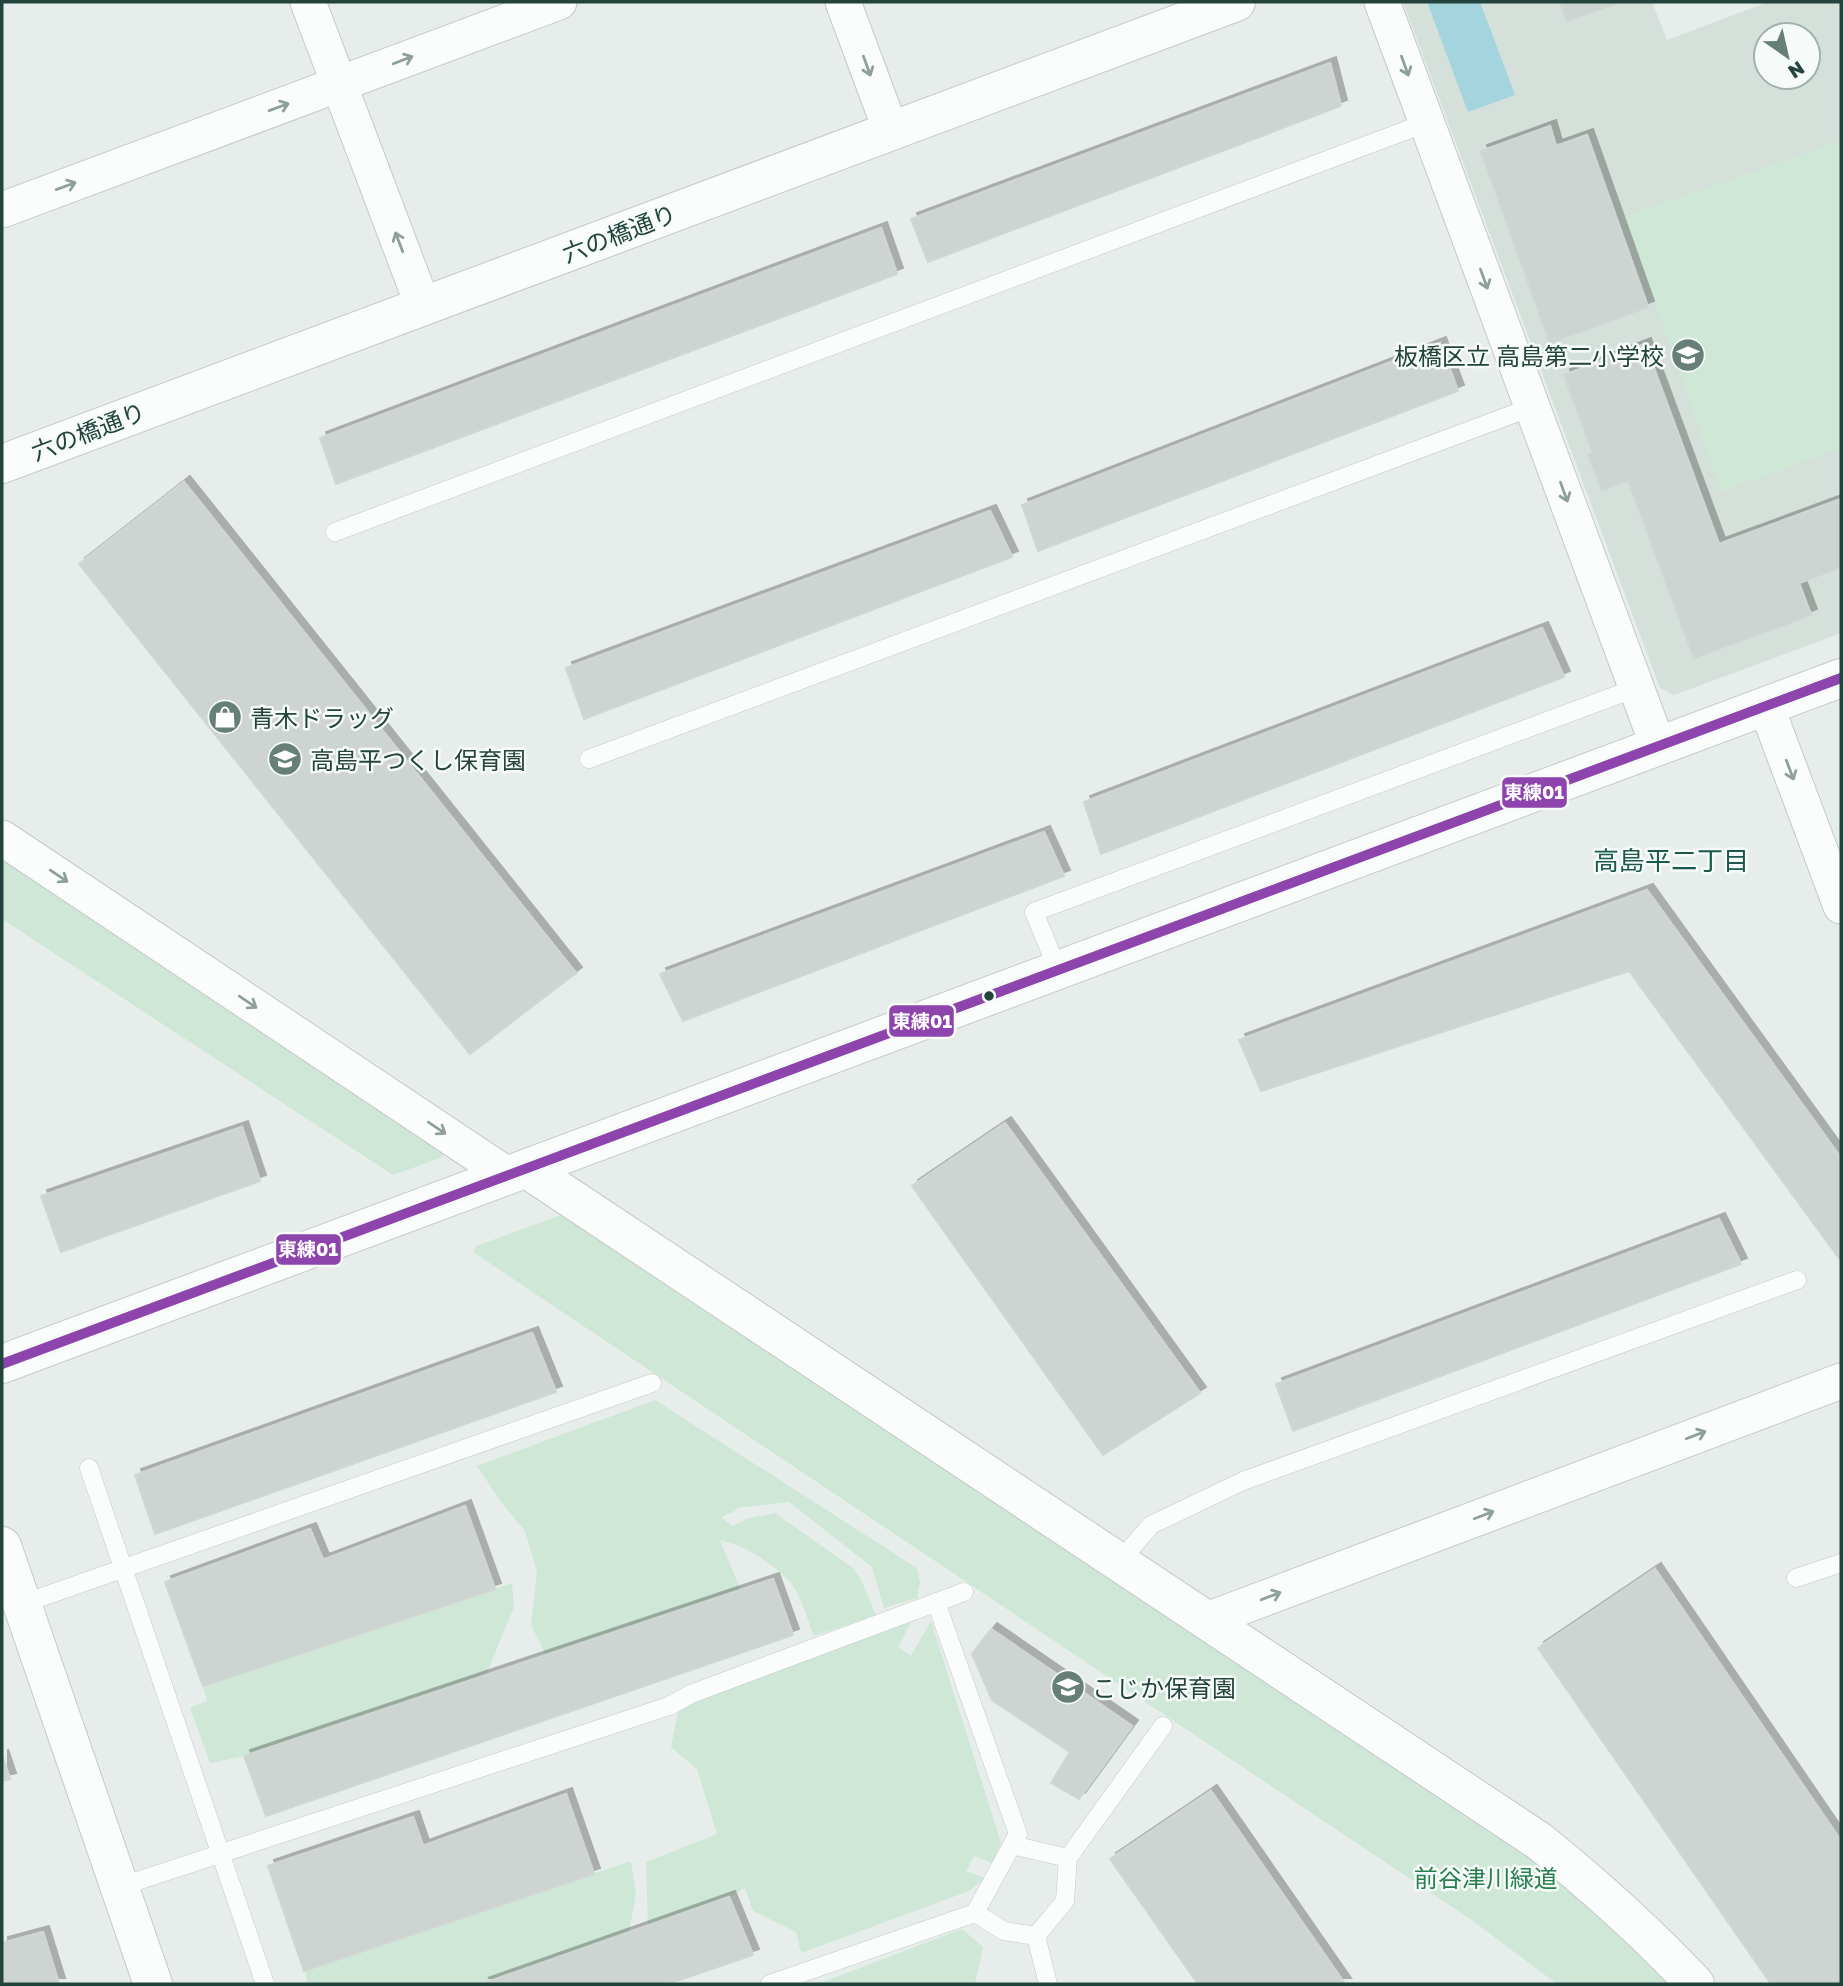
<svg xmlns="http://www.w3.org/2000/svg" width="1843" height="1986" font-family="'Golos Text','Noto Sans JP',sans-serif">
  <defs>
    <filter id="shadow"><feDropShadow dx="6" dy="-6" stdDeviation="0" flood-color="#0004"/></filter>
  </defs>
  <rect width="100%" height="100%" fill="#e7edea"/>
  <path fill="#d5e0da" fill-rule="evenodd" d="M1403,2H1652L1667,40L1768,2H1841V633L1674,695L1660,688ZM1766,35H1808V77H1766Z"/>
  <path fill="#cfe7d7" d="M1841,141V448L1721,492L1625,216Z
    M2,851L444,1147L443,1157L393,1175L2,919Z
    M564,1214L1515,1844L1593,1909L1670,1984H1557L1473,1921L473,1252L476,1246Z
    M655,1400L917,1568L920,1583L917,1598L884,1608L872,1567L789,1502L736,1508L737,1510L721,1517L732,1526L746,1519L775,1513L853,1568L861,1580L876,1615L814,1636C808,1621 800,1593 790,1582C776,1566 741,1542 720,1541L741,1590L546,1655L531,1625L537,1572L525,1531L501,1502L477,1466Z
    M512,1583L514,1607L486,1675L244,1756L210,1763L190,1708L207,1701L203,1686Z
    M931,1621L1001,1843L992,1863L974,1856L966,1871L985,1878L969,1891L801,1953L796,1932L753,1911L745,1888L729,1897L648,1926L646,1862L717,1834L697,1769L671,1747L678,1712L702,1693L911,1622L898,1647L911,1656Z
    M631,1861L636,1894L629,1933L482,1984H300L307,1981L305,1971Z
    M962,1929L983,1947L975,1984H818Z"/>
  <path fill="#a4d4de" d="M1427,2H1480L1515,95L1468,112Z"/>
  <path fill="#ced4d2" stroke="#cfd6d3" stroke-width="2" filter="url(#shadow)" d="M1560,2H1619L1567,21Z
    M1330,63L1341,106L928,262L911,219Z
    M1550,126L1556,146L1587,135L1648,307L1550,343L1481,151Z
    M881,228L897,274L336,484L320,438Z
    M1440,343L1458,391L1038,551L1022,505Z
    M1645,344L1719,544L1841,499V567L1799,583L1811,615L1694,658L1628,480L1602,490L1588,455L1593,453L1564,375Z
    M184,482L576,973L470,1054L79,564Z
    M990,511L1012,557L584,719L566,668Z
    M1542,628L1564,677L1101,854L1084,802Z
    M1044,832L1064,876L683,1021L660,974Z
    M1647,890L1841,1158V1261L1629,971L1261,1091L1239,1040Z
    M1005,1123L1200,1393L1103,1455L912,1186Z
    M242,1127L260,1181L61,1252L41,1196Z
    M1719,1219L1741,1264L1293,1431L1276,1384Z
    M532,1333L556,1392L155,1534L135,1475Z
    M465,1506L495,1589L203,1686L165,1582L310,1529L323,1560Z
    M1655,1569L1841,1841V1984H1771L1538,1648Z
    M773,1579L793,1635L266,1816L244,1756Z
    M991,1629L1132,1726L1079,1799L1051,1783L1070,1752L992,1700L972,1654Z
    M2,1755L10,1779L2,1781Z
    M1211,1791L1345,1984H1198L1110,1859Z
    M566,1794L594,1874L304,1971L268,1866L413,1817L423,1846Z
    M729,1897L753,1955L668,1984H482Z
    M43,1932L59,1984H5L2,1974V1943Z"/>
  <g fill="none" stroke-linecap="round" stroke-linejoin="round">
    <g stroke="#c4cac8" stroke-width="19">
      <path id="service" d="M335,532L1426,123
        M589,759L1532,407
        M1058,970L1034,912L1636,688
        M89,1468L265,1984
        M1119,1562L1151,1525L1243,1481L1797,1280
        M1796,1578L1841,1563
        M22,1604L652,1383
        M1012,1845L1068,1858L1163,1726
        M119,1887L669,1706L691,1694L964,1592
        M975,1913L1004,1931L1036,1936L1048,1984
        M1036,1936L1065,1901L1068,1858
        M770,1984L975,1913L1018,1834L936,1602"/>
    </g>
    <g stroke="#c4cac8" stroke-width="37">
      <path id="minor" d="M308,2L423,306
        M843,2L891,131
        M1382,2L1658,746
        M2,210L559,2
        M1766,706L1841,906
        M2,838L509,1176
        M1207,1620L1841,1381"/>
    </g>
    <g stroke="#c4cac8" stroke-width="40">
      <path id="tertiary" d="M2,464L1236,2
        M527,1169L1539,1841C1595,1886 1646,1932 1695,1984
        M2,1364L1841,678
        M2,1546L153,1984"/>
    </g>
    <use href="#service" stroke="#fbfcfc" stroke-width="18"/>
    <use href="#minor" stroke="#fbfcfc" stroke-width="35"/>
    <use href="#tertiary" stroke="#fbfcfc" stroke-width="38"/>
    <g stroke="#f6fbf9" stroke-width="16">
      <path id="bus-1" d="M2,1364L1841,678"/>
    </g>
    <use href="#bus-1" stroke="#8e44ad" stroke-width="10"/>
  </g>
  <defs><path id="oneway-shaft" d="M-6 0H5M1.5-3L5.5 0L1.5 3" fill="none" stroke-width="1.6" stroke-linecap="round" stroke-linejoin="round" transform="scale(1.75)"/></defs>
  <g stroke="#8ea09c">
    <use href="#oneway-shaft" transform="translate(403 60) rotate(-21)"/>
    <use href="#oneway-shaft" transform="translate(867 66) rotate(70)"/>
    <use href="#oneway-shaft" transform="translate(1405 66) rotate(70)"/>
    <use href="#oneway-shaft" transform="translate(279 107) rotate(-20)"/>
    <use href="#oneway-shaft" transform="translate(66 186) rotate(-20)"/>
    <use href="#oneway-shaft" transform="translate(399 242) rotate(-111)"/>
    <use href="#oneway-shaft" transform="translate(1484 279) rotate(70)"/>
    <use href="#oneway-shaft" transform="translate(1564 492) rotate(70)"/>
    <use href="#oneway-shaft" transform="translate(1790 770) rotate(69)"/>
    <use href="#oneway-shaft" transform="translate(59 876) rotate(34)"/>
    <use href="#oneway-shaft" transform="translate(248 1002) rotate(34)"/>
    <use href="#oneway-shaft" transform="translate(437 1128) rotate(34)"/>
    <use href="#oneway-shaft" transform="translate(1696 1435) rotate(-21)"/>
    <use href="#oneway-shaft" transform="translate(1484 1515) rotate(-21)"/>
    <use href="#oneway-shaft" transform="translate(1271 1596) rotate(-21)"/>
  </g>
  <defs>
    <g id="school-disc" transform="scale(1.75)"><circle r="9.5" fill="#677f79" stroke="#f6fbf9"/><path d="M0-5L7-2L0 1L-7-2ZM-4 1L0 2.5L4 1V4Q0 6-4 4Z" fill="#fff"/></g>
    <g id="shop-disc" transform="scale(1.75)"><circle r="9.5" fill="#677f79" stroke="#f6fbf9"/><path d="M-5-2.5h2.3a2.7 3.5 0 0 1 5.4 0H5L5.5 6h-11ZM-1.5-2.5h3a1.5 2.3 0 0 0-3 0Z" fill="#fff"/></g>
  </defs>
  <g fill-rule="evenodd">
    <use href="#school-disc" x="1688" y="355"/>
    <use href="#shop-disc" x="225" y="717"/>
    <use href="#school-disc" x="285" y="759"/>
    <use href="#school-disc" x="1068" y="1687"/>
  </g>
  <circle fill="#22443c" stroke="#f6fbf9" stroke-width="2.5" cx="989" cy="996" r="6"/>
  <g text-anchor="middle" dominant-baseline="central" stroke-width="5" stroke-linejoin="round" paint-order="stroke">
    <g font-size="24" fill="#22443c" stroke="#f6fbf9">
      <text transform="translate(619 233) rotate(-21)">六の橋通り</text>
      <text transform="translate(88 431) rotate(-21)">六の橋通り</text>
    </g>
    <g font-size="24" fill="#22443c" stroke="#f6fbf9" text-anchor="start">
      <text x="1664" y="355" text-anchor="end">板橋区立 高島第二小学校</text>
      <text x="250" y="717">青木ドラッグ</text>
      <text x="310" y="759">高島平つくし保育園</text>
      <text x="1092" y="1687">こじか保育園</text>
    </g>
    <g font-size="24" fill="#277f4d" stroke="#f6fbf9">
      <text x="1486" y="1877">前谷津川緑道</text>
    </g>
    <g font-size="26" fill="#1b594c" stroke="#f6fbf9">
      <text x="1671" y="860">高島平二丁目</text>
    </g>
  </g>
  <g stroke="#f6fbf9" stroke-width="2.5">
    <rect x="1501" y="776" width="67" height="33" rx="7" fill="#8e44ad"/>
    <rect x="888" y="1004" width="67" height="34" rx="7" fill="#8e44ad"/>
    <rect x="275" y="1233" width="67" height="33" rx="7" fill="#8e44ad"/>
  </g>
  <g font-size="19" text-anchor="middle" font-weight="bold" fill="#fff">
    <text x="1534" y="799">東練01</text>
    <text x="922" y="1028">東練01</text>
    <text x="308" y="1256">東練01</text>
  </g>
  <rect width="1843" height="1986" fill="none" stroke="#22443c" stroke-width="7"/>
  <g transform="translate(1787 56) rotate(146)"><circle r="33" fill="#f6fbf9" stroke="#a1b2ad" stroke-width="2"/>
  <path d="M0-5L12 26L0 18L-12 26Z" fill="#677f79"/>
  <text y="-10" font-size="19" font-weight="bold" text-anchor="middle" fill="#22443c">N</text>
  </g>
</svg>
